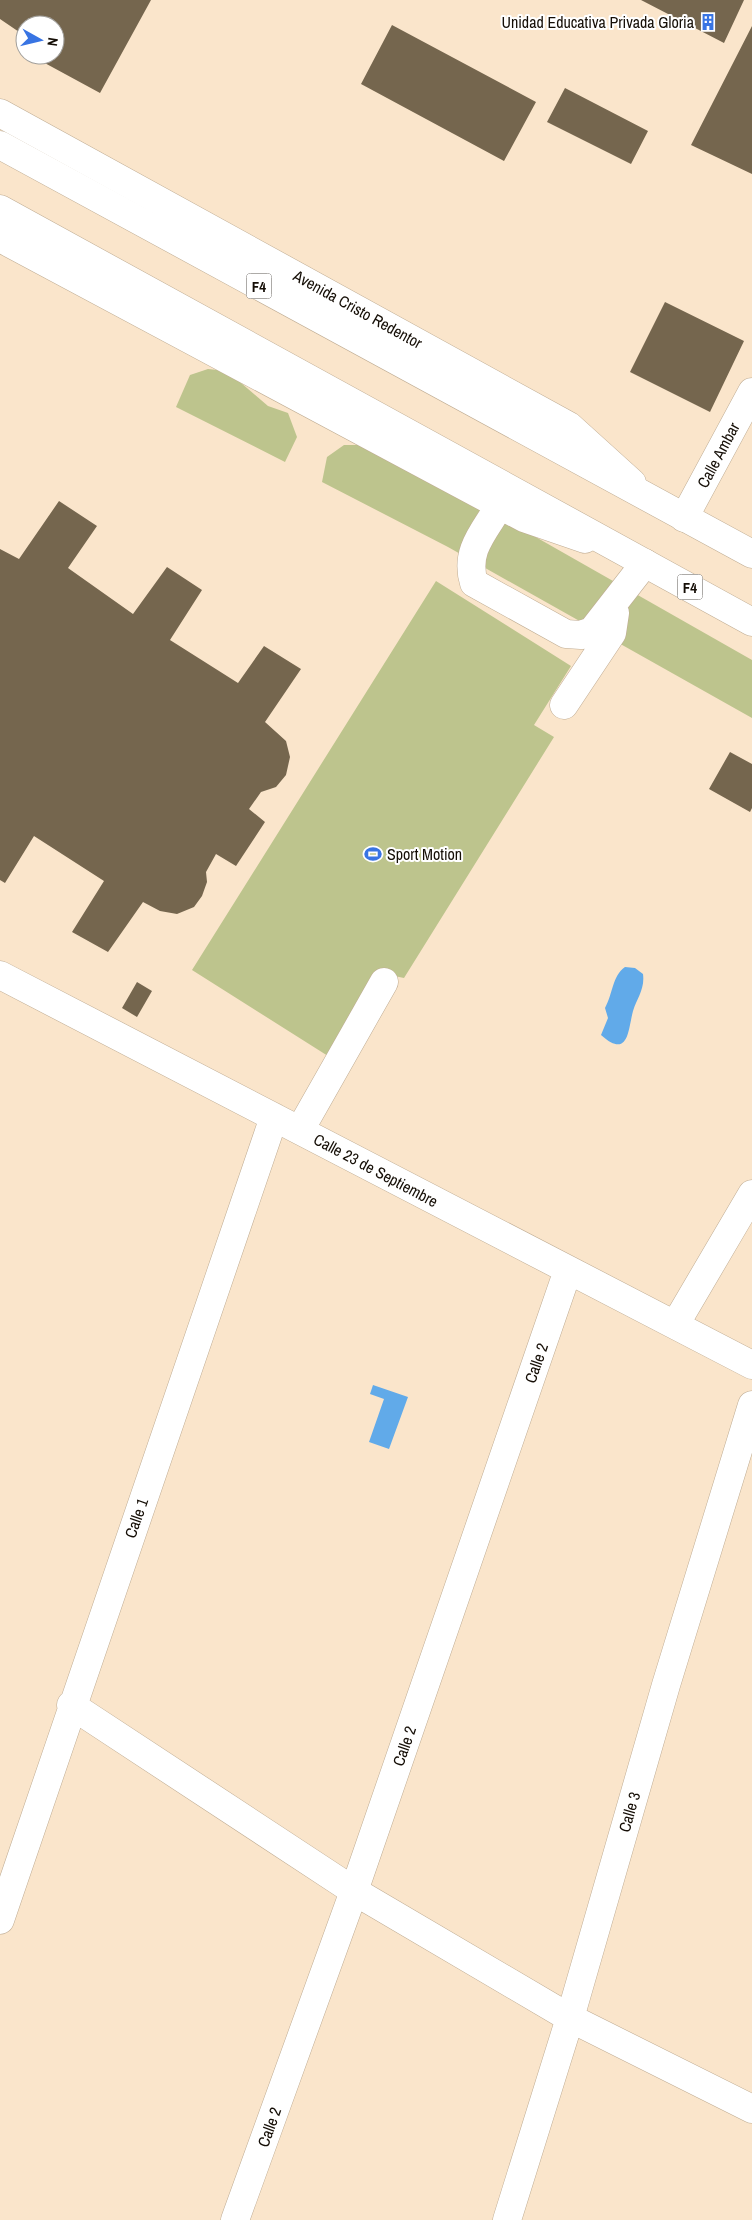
<svg xmlns="http://www.w3.org/2000/svg" width="752" height="2220" font-family="'Archivo Narrow',sans-serif">
  <rect width="100%" height="100%" fill="#fae5cb"/>
  <path fill="#bdc48d" d="M208,369L227,371L268,406L288,413L297,437L285,462L176,407L190,375Z
    M344,445H362L481,506L752,660V718L448,547L322,482L327,457Z
    M436,581L571,666L534,725L554,737L404,978L380,973L328,1056L192,970Z"/>
  <path fill="#61aae9" d="M625,967L635,968L643,974C645,989 637,998 633,1011C628,1029 629,1060 601,1035L608,1018L605,1008C613,994 612,976 625,967Z
    M373,1385L408,1397L389,1449L369,1442L384,1399L370,1394Z"/>
  <path fill="#75664e" d="M0,0H151L100,93L30,55H55V25H25V36L0,19Z
    M641,0H744L724,43Z
    M392,25L536,102L504,161L361,84Z
    M752,26V174L691,145Z
    M565,88L648,131L631,164L547,122Z
    M665,302L744,341L710,412L630,372Z
    M59,501L97,526L68,568L133,614L167,567L202,590L170,640L238,683L264,646L301,669L265,722L286,741L290,757L286,775L276,787L261,792L249,809L265,822L236,866L216,854L206,872L207,882L202,896L194,907L177,914L160,911L143,902L108,952L72,932L104,881L34,836L5,883L0,880V549L19,559Z
    M730,752L752,764V808L750,812L709,789Z
    M137,982L152,991L137,1017L122,1008Z"/>
  <g fill="none" stroke-linecap="round" stroke-linejoin="round">
    <g stroke="#bfac93" stroke-width="29">
      <path id="minor" d="M500,505C484,532 464,551 474,583L566,634L581,635L592,631L645,563
        M684,518L752,392
        M564,705L612,633L615,613
        M0,975L752,1365
        M300,1130L384,982
        M675,1325L752,1194
        M71,1705L354,1891L570,2018L752,2109
        M0,1920L274,1117
        M235,2220L354,1891L568,1270
        M507,2220L570,2018L666,1685L752,1405"/>
    </g>
    <g stroke="#bfac93" stroke-width="29">
      <path id="major" d="M0,113L569,426L632,483
        M0,238L524,518L585,539"/>
    </g>
    <g stroke="#bfac93" stroke-width="29">
      <path id="highway" d="M0,145L752,554
        M0,209L752,622"/>
    </g>
    <use href="#minor" stroke="#fff" stroke-width="28"/>
    <use href="#major" stroke="#fff" stroke-width="28"/>
    <use href="#highway" stroke="#fff" stroke-width="28"/>
  </g>
  <defs>
    <g id="building-bare" transform="scale(1.35)"><path d="M-4-6H4V6H1V3H-1V6H-4ZM-2.5-4.3h1.7v1.8h-1.7ZM.8-4.3h1.7v1.8H.8ZM-2.5-1h1.7V.8h-1.7ZM.8-1h1.7V.8H.8Z" fill="#3874e3" stroke="#fff" stroke-width="2.5" paint-order="stroke"/></g>
    <g id="stadium-bare" transform="scale(1.35)"><path d="M0-5a6.5 5 0 1 0 0 10a6.5 5 0 1 0 0-10ZM-3.5-1.8h7v3.6h-7Z" fill="#3874e3" stroke="#fff" stroke-width="2.5" paint-order="stroke"/></g>
  </defs>
  <g fill-rule="evenodd">
    <use href="#building-bare" x="708" y="22"/>
    <use href="#stadium-bare" x="373" y="854"/>
  </g>
  <g text-anchor="middle" dominant-baseline="central" stroke-width="4" stroke-linejoin="round" paint-order="stroke">
    <g fill="#fff" stroke="#5b5651" stroke-width="1">
      <rect x="246.5" y="273.5" width="25" height="25" rx="4"/>
      <rect x="677.5" y="574.5" width="25" height="25" rx="4"/>
    </g>
    <g font-size="15" font-weight="bold" fill="#150e06">
      <text x="259" y="286">F4</text>
      <text x="690" y="587">F4</text>
    </g>
    <g font-size="16" fill="#150e06" stroke="#fff" text-anchor="end">
      <text x="694" y="22">Unidad Educativa Privada Gloria</text>
      <text x="387" y="854" text-anchor="start">Sport Motion</text>
    </g>
    <g font-size="16" fill="#150e06" stroke="#fff">
      <text transform="translate(358 309) rotate(29)">Avenida Cristo Redentor</text>
      <text transform="translate(718 455) rotate(-62)">Calle Ambar</text>
      <text transform="translate(376 1170) rotate(28)">Calle 23 de Septiembre</text>
      <text transform="translate(536 1363) rotate(-71)">Calle 2</text>
      <text transform="translate(136 1518) rotate(-71)">Calle 1</text>
      <text transform="translate(404 1746) rotate(-71)">Calle 2</text>
      <text transform="translate(629 1812) rotate(-74)">Calle 3</text>
      <text transform="translate(269 2127) rotate(-70)">Calle 2</text>
    </g>
  </g>
  <g transform="translate(40 40) rotate(98)"><circle r="24" fill="#ffffff" stroke="#a19f9b"/>
  <path d="M0-4L9 19L0 12L-9 19Z" fill="#3874e3"/>
  <text y="-8" font-size="14" font-weight="bold" text-anchor="middle" fill="#150e06">N</text>
  </g>
</svg>
